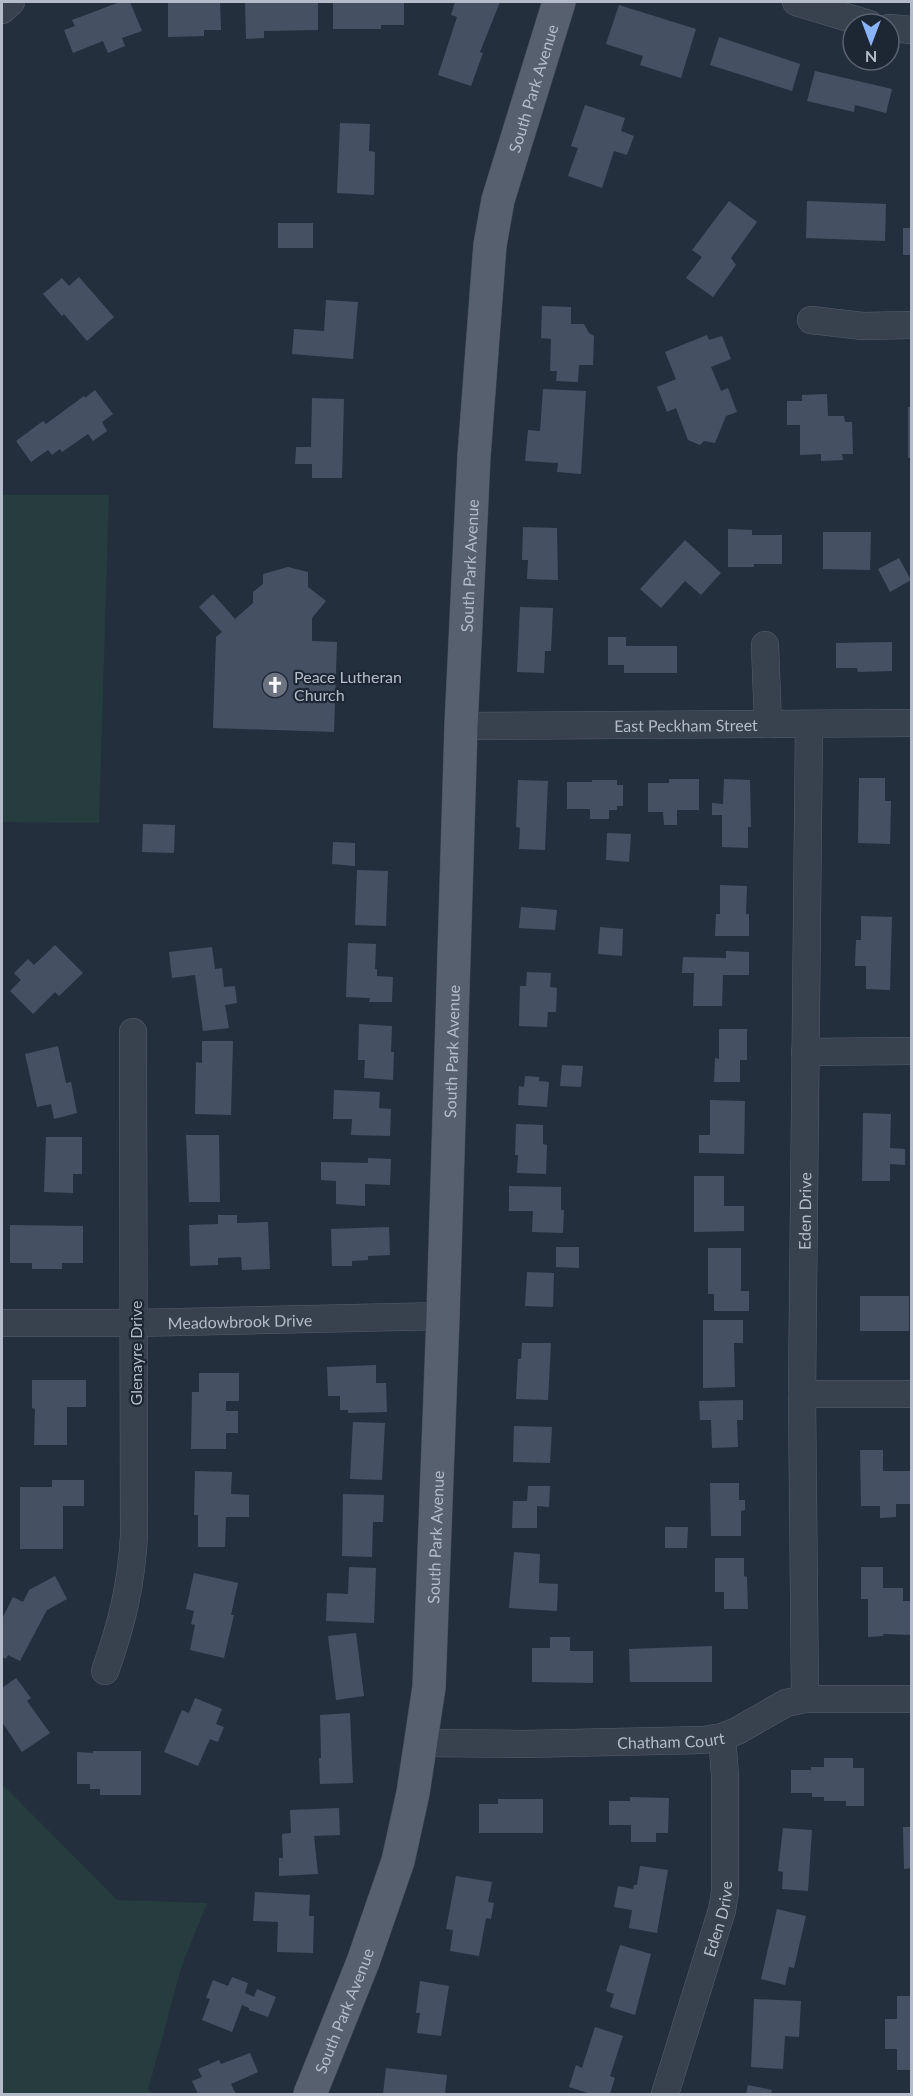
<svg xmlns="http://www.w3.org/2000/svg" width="913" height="2096" font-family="Lato,sans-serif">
  <rect width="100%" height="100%" fill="#242f3e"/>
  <path fill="#263c3f" d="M2,495H109L99,823L2,822Z
    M2,1784L117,1900L207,1903L182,1965L148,2090L155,2094H2Z"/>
  <path fill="#455162" d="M120,2H130L142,31L122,38L125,46L108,53L103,41L73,53L64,30L75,26L72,20Z
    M168,2H220L221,30H204V36L168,37Z
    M245,2H318V30L264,31V38L246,39Z
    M333,2H404V25H381V29H333Z
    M455,2H500L480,52L483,53L471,86L438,75L457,17L451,15Z
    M619,5L696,29L681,78L640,65L643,56L606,44Z
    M719,37L800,64L792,91L710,65Z
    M815,71L892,89L886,113L855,105L854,112L807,101Z
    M585,105L625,118L621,131L634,136L627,155L614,151L602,188L568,176L578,148L571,146Z
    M340,123L370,124L369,151L375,152L374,195L337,193Z
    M729,201L757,222L731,258L736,265L713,297L686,278L702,257L692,250Z
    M807,201L886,204L885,241L806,238Z
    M278,223H313V248H278Z
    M903,228H912V255H903Z
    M79,277L114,317L87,341L64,314L62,316L43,294L62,278L69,286Z
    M326,300L358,302L353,359L292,354L294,329L324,331Z
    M542,306L571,307V324H584L589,333L594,336L593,365H579L578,382L556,381L557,371H550L551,339L541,338Z
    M707,335L709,340L722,336L731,359L711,367L721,391L728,388L737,412L726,416L715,443L704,441L700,445L688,440L676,408L667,412L657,387L676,379L665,352Z
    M543,389L586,391L581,474L557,472L558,463L525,461L528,430L540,431Z
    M95,390L113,414L102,422L107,431L93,441L88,434L62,452L60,449L52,455L48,450L31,462L16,441L43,421L46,424L84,396L85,398Z
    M827,394L828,416H844L845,422H852L853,454H842L843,460L821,461V454L800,455V425H787V401H802V395Z
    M312,398L344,399L342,478H312V464H295L296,447H311Z
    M908,407H912V458H908Z
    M523,527L557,528L558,580L527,579L528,560H522Z
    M728,529L752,530V535H782V564H754V567H728Z
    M823,532H871L870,570L823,569Z
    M685,540L721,573L701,595L685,581L661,608L640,589Z
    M899,558L911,580L890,592L878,569Z
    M288,567L308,572V587L326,601L312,618V641L337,642L334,732L213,728L216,637L222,632L199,607L213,594L235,619L253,603V592L263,584V574Z
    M520,607L553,608L551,651H545L544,673L517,672Z
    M608,637H626V646H677V673H624V665H608Z
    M892,642V671L858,672L857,668H836V643Z
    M859,778H885V801H891L890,844L858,843Z
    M669,779H699V810H677V825H664L663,812H648V783H669Z
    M724,779L750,780L751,827H748V848L722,847V815H712V803L723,804Z
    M518,780L548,781L545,850L519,849L520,828L516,827Z
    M592,780H617V785H623V806H617V810H609V819H590V809H567V782H592Z
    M143,824L175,825L174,853L142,852Z
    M607,833L631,834L629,862L606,860Z
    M333,842L355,843V866L332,864Z
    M357,870L388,871L386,926L355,925Z
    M720,885L747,886L746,914H749V936H715L716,914H720Z
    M521,907L557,910L555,930L519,928Z
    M861,916L892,917L890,990L866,989V966H855L856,940H861Z
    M600,927L623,929L622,956L598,954Z
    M348,943L376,944L375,969H377V976L393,977L392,1002H369L370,998L346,997Z
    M55,945L83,973L59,996L55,992L33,1014L10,991L21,980L14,973L28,959L34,965Z
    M212,947L215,969L222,968L224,987L235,986L237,1003L225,1005L229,1028L203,1031L195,975L172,978L169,952Z
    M726,951L749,952V975H723L722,1006H693L694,973H682L683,957L726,958Z
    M527,972L551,973L550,987L557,988L556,1012H548L547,1027L519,1026L520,986H526Z
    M359,1024L392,1026L391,1052H394L393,1080L364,1078L365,1060H358Z
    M719,1029H747V1060H740V1082H714L715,1058L719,1059Z
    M202,1041H233L231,1115L195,1114L196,1062L202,1063Z
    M58,1046L66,1083L71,1082L77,1113L54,1119L51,1104L37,1107L25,1054Z
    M562,1065L583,1066L581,1087L560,1086Z
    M525,1076L539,1077V1081L549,1082L547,1107L518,1105L519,1086L524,1087Z
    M334,1090L380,1092L379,1108L391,1109L390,1136L351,1135L352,1119H333Z
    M710,1100L745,1101L744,1154L699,1153V1135H710Z
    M863,1113L891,1114L890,1148L905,1149V1165L890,1164V1181H862Z
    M516,1124L543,1125V1144L547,1145L546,1174L517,1173L518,1155H515Z
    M186,1135H219L220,1202H189Z
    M46,1137H82V1174H73V1193L44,1192Z
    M368,1158L391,1159L390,1185L365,1184V1206L336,1204V1181L321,1180V1162L368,1163Z
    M694,1176H724V1206H744V1231L694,1232Z
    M509,1186L561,1187V1210H564L563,1233L532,1232L533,1211H509Z
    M218,1215H237V1223L268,1222L270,1269L242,1270L241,1257L218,1258V1265L190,1266L189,1225L218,1224Z
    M10,1225L83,1226V1263H62V1269H32V1263H10Z
    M389,1227L390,1255L368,1256V1260L352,1261V1266H332L331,1229Z
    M556,1247H579V1268L556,1267Z
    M708,1248H741V1291H749V1311H714V1294H708Z
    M527,1272L554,1273L553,1307L525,1306Z
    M860,1296H909V1331H860Z
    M703,1320H743V1343H734L735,1387L703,1388Z
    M522,1343H551L548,1400L516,1399L518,1359H521Z
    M376,1365V1383H386L387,1412L348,1413V1410H340V1396H328L327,1367Z
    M199,1373H239V1401H226V1411H238V1433H226V1449H191L192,1392H199Z
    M32,1380H86V1407H67V1445H34L35,1409L32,1408Z
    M743,1400V1420H737L738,1447L712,1448L711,1420H700L699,1401Z
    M353,1422L385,1423L382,1480L350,1479Z
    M514,1426L552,1427L550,1463L513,1462Z
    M860,1450H883V1471H912V1504H896V1517L880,1518V1506H861Z
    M195,1471L232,1472L231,1494L249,1495V1517H226L225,1547H198V1515H194Z
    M52,1480H84V1506H63V1549H20V1487H52Z
    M710,1483H739V1500H745V1510L741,1511V1536H711Z
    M528,1486H550L549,1507L537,1506V1528H512L513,1501H527Z
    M343,1494L384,1495L383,1522H373L372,1557L342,1556Z
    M665,1527H688L687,1548H665Z
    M514,1552L540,1554L539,1583L558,1584L557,1611L509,1608Z
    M715,1558H744V1576L747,1577L748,1609H724V1592H715Z
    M349,1567L376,1568L374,1623L326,1621L327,1593L348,1594Z
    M861,1567H883V1588H903V1601H912V1635L883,1634V1636L868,1637V1599H861Z
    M194,1573L238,1583L231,1615H234L224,1658L190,1650L195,1625L191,1624L194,1611L186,1609Z
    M55,1576L67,1599L47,1610L20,1661L8,1655L6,1659L2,1657V1619L13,1597L23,1602L29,1590Z
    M356,1633L364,1696L336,1700L328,1636Z
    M550,1637H570V1651H593V1683L532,1682V1648H550Z
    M712,1646V1682H630L629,1649Z
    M16,1678L31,1698L27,1701L50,1733L22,1752L2,1722V1688Z
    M195,1698L222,1709L216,1724L224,1727L218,1742L210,1739L198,1766L164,1752L182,1710L189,1713Z
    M350,1713L353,1783L320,1784L319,1758H321L320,1715Z
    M93,1751H141V1795H100V1789H90V1784H77V1752L93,1753Z
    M824,1758H853V1768H864V1806H846V1801H824V1797H812V1793H791V1770H811V1767H824Z
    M630,1797L669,1798L668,1833H656V1842H631V1825H609V1801H630Z
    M498,1799H543V1833H479V1804H498Z
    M339,1808L340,1835L314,1836L318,1874L279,1876V1858H283L282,1834L291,1833L290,1810Z
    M903,1827H912V1868L904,1869Z
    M783,1828L812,1830L808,1891L782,1889L783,1872L778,1871Z
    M640,1866L668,1870L657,1933L629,1928L632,1910L614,1907L618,1886L633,1889L634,1885H637Z
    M456,1876L492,1882L488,1902L494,1903L491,1919L486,1918L479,1956L450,1951L453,1930L446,1929Z
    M255,1892L310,1895L309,1916H314L313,1953L277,1952L278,1922L253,1921Z
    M777,1909L806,1916L794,1968L789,1967L785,1985L761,1979Z
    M620,1945L651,1954L635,2015L610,2007L614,1994L606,1991Z
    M232,1977L248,1983L245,1993L254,1997L257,1989L276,1997L268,2017L249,2010V2008L242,2005L232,2032L202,2020L210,1999L206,1998L213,1980L228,1986Z
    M420,1981L449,1986L441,2036L417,2033L420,2013H416Z
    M897,1996H912V2070H897V2049H885V2019H897Z
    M754,1999L801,2001L799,2037L785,2036L783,2069L751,2067Z
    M595,2027L623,2036L610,2076L615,2078L610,2094H591L569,2087L576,2065L582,2068Z
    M250,2053L258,2072L231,2084L236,2094H198L192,2081L202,2077L198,2069L219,2060L221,2064Z
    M386,2068L447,2075L445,2094H383Z
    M748,2085L772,2090L771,2094H746Z"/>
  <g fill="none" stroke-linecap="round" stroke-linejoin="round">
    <g stroke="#565f6c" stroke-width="28">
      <g id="minor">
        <path d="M796,2L869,24"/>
        <path d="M2,10L11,2"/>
        <path d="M889,28L912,30"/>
        <path d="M811,320L863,326L912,325"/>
        <path d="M765,645L768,724"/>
        <path id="s1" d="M461,726L912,723"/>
        <path d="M805,1052L912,1051"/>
        <path id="s2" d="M2,1323H135L443,1316"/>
        <path d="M802,1394H912"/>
        <path d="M105,1671C122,1624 131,1586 134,1536L133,1032"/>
        <path id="s3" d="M805,1699L802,1394L809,724"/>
        <path id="s4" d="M422,1743L524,1744L703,1740L722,1737L737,1731L786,1703L805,1699H912"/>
        <path id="s5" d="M665,2094L722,1910L725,1892V1775L722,1737"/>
      </g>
    </g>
    <g stroke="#414a57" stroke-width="34">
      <g id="major">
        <path id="s6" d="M310,2094L363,1962L398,1861L413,1793L429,1687L443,1316L461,726L474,456L486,297L490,245L498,200L559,2"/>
      </g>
    </g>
    <use href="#minor" stroke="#38414e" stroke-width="27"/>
    <use href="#major" stroke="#56606e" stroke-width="33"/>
  </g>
  <defs>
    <g id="church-disc" transform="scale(1.35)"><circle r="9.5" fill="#6b7280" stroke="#1d2633"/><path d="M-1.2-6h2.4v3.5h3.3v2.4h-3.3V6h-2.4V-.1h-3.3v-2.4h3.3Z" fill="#fff"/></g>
  </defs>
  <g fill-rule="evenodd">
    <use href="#church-disc" x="275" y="685"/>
  </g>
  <g text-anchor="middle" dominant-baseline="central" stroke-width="4.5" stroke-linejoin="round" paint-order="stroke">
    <g font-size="16" fill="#b4bcc9" stroke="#1d2633">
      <text stroke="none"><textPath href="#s6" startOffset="2032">South Park Avenue</textPath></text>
      <text stroke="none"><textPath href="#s6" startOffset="1548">South Park Avenue</textPath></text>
      <text stroke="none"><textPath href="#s1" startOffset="225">East Peckham Street</textPath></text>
      <text stroke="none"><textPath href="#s6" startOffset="1062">South Park Avenue</textPath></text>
      <text stroke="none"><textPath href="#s3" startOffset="488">Eden Drive</textPath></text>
      <text stroke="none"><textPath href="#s2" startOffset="238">Meadowbrook Drive</textPath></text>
      <text transform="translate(135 1353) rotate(-90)">Glenayre Drive</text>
      <text stroke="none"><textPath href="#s6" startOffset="576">South Park Avenue</textPath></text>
      <text stroke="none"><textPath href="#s4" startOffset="249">Chatham Court</textPath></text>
      <text stroke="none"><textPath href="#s5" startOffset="183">Eden Drive</textPath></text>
      <text stroke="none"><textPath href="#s6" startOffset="90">South Park Avenue</textPath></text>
    </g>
    <g font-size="16" fill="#b4bcc9" stroke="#1d2633" text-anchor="start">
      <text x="294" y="676">Peace Lutheran<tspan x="294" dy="18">Church</tspan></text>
    </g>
  </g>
  <rect width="913" height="2096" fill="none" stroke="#b4bcc9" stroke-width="6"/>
  <g transform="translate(871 42) rotate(180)"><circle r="28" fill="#1d2633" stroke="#59626f" stroke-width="1.5"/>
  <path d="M0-4.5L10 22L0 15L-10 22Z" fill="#8ab4f8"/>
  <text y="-9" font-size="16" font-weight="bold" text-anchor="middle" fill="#b4bcc9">N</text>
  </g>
</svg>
